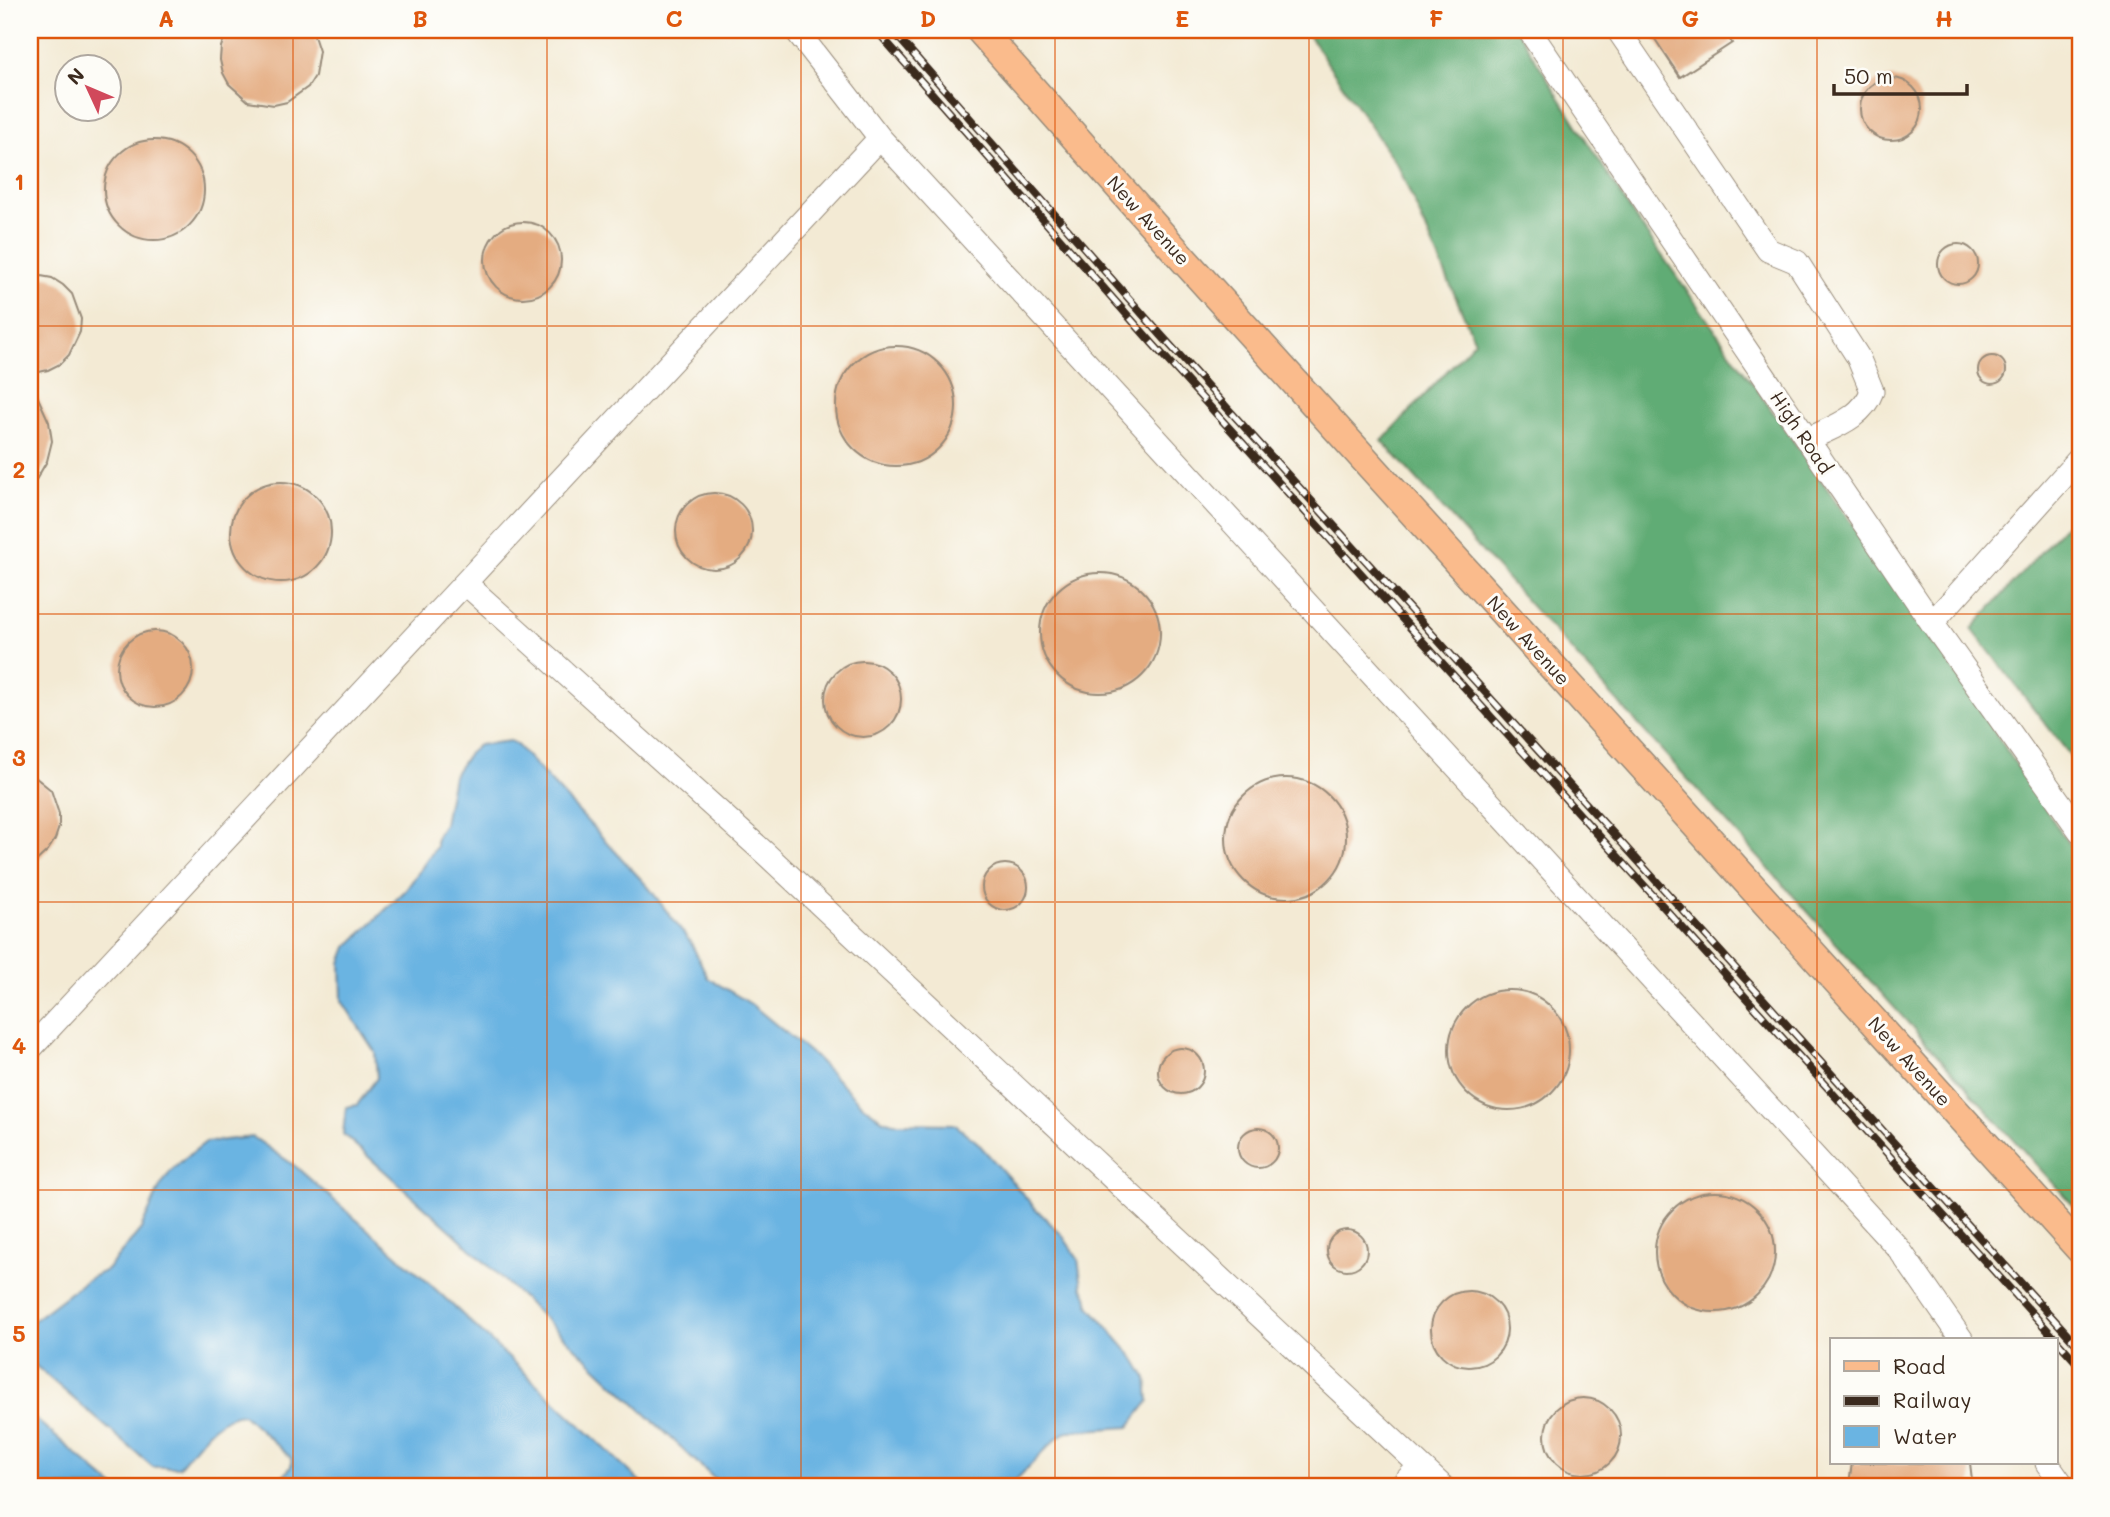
<svg xmlns="http://www.w3.org/2000/svg" width="2110" height="1517" font-family="Mali,sans-serif">
  <rect width="100%" height="100%" fill="#fdfcf7"/>
  <filter id="ink" filterUnits="userSpaceOnUse"><feTurbulence type="fractalNoise" baseFrequency=".0143" numOctaves="2"/><feDisplacementMap in="SourceGraphic" scale="14" xChannelSelector="R" yChannelSelector="G"/><feConvolveMatrix kernelMatrix="1 2 1 2 8 2 1 2 1" color-interpolation-filters="sRGB"/></filter>
  <filter id="wash" filterUnits="userSpaceOnUse"><feTurbulence type="fractalNoise" baseFrequency=".00686" numOctaves="4" result="noise"/><feDisplacementMap in="SourceGraphic" scale="28" xChannelSelector="R" yChannelSelector="G"/><feGaussianBlur stdDeviation="1.57" result="paint"/><feColorMatrix in="noise" values="0 0 0 0 0 0 0 0 0 0 0 0 0 0 0 0 0 1.4 0 .05"/><feComposite in="paint" operator="in"/></filter>
  <g filter="url(#wash)">
    <rect width="100%" height="100%" fill="#f3ead4"/>
    <path fill="#60ac75" stroke="#4e6b4a" stroke-width="2" d="M1305,30H1517L1634,216L1930,634L2062,834L2080,857V1213L1382,441L1475,341L1399,168Z
      M2080,508V768L1972,629Z"/>
    <path fill="#6ab4e2" stroke="#526f80" stroke-width="2" d="M510,741L515,743L649,888L691,943L708,978L751,1004L815,1057L859,1102L883,1120L894,1123L954,1124L977,1142L1036,1209L1062,1235L1078,1259L1082,1287L1087,1296L1089,1306L1135,1359L1147,1379L1149,1401L1129,1427L1069,1431L1057,1438L1009,1487H723L456,1235L343,1134L346,1107L357,1105L377,1078L375,1052L342,1001L341,963L347,947L406,890L436,847V838L444,824L453,776L470,752L479,745Z
      M253,1137L295,1166L430,1284L646,1487H274L291,1467V1458L243,1414C215,1415 196,1447 179,1467H153L30,1361V1323L88,1279L107,1270L141,1229L160,1187L170,1172L185,1158L206,1142Z
      M30,1414L32,1416L114,1487H30Z"/>
    <g id="blocks">
      <path fill="#e4ac81" d="M227,30H312L319,51L315,76L308,87L287,102L274,105L248,101L229,84L223,73L220,60L221,47Z
        M1649,30H1723L1732,43L1680,77Z
        M1860 109a31 31 0 1 1 62 0a31 31 0 1 1-62 0Z
        M104 190a50 50 0 1 1 100 0a50 50 0 1 1-100 0Z
        M485 260a38 38 0 1 1 76 0a38 38 0 1 1-76 0Z
        M1938 264a20 20 0 1 1 40 0a20 20 0 1 1-40 0Z
        M30,274L52,278L63,285L72,294L81,319L80,332L69,355L60,364L48,370L30,374Z
        M836 406a60 60 0 1 1 120 0a60 60 0 1 1-120 0Z
        M1978 370a14 14 0 1 1 28 0a14 14 0 1 1-28 0Z
        M30,380L49,422L52,441L47,461L30,490Z
        M231 532a50 50 0 1 1 100 0a50 50 0 1 1-100 0Z
        M676 531a38 38 0 1 1 76 0a38 38 0 1 1-76 0Z
        M1040 633a60 60 0 1 1 120 0a60 60 0 1 1-120 0Z
        M117 669a38 38 0 1 1 76 0a38 38 0 1 1-76 0Z
        M825 699a38 38 0 1 1 76 0a38 38 0 1 1-76 0Z
        M30,773L51,790L59,814V827L55,839L48,850L30,867Z
        M1226 838a60 60 0 1 1 120 0a60 60 0 1 1-120 0Z
        M982 887a23 23 0 1 1 46 0a23 23 0 1 1-46 0Z
        M1449 1050a60 60 0 1 1 120 0a60 60 0 1 1-120 0Z
        M1158 1071a23 23 0 1 1 46 0a23 23 0 1 1-46 0Z
        M1238 1148a20 20 0 1 1 40 0a20 20 0 1 1-40 0Z
        M1655 1252a60 60 0 1 1 120 0a60 60 0 1 1-120 0Z
        M1327 1250a20 20 0 1 1 40 0a20 20 0 1 1-40 0Z
        M1431 1329a38 38 0 1 1 76 0a38 38 0 1 1-76 0Z
        M1545 1436a38 38 0 1 1 76 0a38 38 0 1 1-76 0Z
        M1852,1463H1970L1972,1480L1970,1487H1852L1850,1477Z"/>
    </g>
  </g>
  <g filter="url(#ink)">
    <use href="#blocks" fill-opacity="0" stroke="#978a79" stroke-width="2"/>
    <g fill="none" stroke-linecap="round" stroke-linejoin="round">
      <g stroke="#978a79" stroke-width="25">
        <path id="minor" d="M796,30L880,138L1899,1249L1962,1340
          M1529,30L1932,623L2080,831
          M1618,30L1768,250L1797,262L1858,357L1872,391C1862,419 1832,427 1807,440
          M465,583L766,854L1443,1487
          M1932,623L2080,458
          M30,1049L880,138
          M2047,1463L2064,1487
          M1400,1487L1420,1466"/>
      </g>
      <g stroke="#978a79" stroke-width="31">
        <path id="major" d="M980,30L1185,261L2080,1249"/>
      </g>
      <use href="#minor" stroke="#fff" stroke-width="23"/>
      <use href="#major" stroke="#fabb8c" stroke-width="28"/>
      <g stroke="#3b2a1e" stroke-width="8">
        <path id="rail" d="M876,30L1152,343L2080,1366
          M892,30L1161,335L2080,1348"/>
      </g>
      <use href="#rail" stroke="#fdfcf7" stroke-width="5" stroke-dasharray="16" stroke-linecap="butt"/>
    </g>
  </g>
  <path fill="none" stroke="#df570d" stroke-width="2" stroke-opacity="0.55" d="M293,30V1487M547,30V1487M801,30V1487M1055,30V1487M1309,30V1487M1563,30V1487M1817,30V1487M30,326H2080M30,614H2080M30,902H2080M30,1190H2080"/>
  <g text-anchor="middle" dominant-baseline="central" stroke-width="6" stroke-linejoin="round" paint-order="stroke">
    <g font-size="19" fill="#3b2a1e" stroke="#fdfcf7">
      <text transform="translate(1149 220) rotate(48)">New Avenue</text>
      <text transform="translate(1802 432) rotate(56)">High Road</text>
      <text transform="translate(1529 640) rotate(48)">New Avenue</text>
      <text transform="translate(1910 1061) rotate(48)">New Avenue</text>
    </g>
  </g>
  <rect width="2110" height="1517" fill="none" stroke="#fdfcf7" stroke-width="77"/>
  <rect x="1830" y="1338" width="228" height="126" fill="#fdfcf7" stroke="#afa8a0" stroke-width="2"/>
  <rect x="1844" y="1361" width="35" height="10" fill="#fabb8c" stroke="#afa8a0" stroke-width="2"/>
  <text x="1893" y="1374" font-size="21" fill="#3b2a1e">Road</text>
  <rect x="1844" y="1396" width="35" height="10" fill="#3b2a1e" stroke="#afa8a0" stroke-width="2"/>
  <text x="1893" y="1408" font-size="21" fill="#3b2a1e">Railway</text>
  <rect x="1844" y="1426" width="35" height="21" fill="#6ab4e2" stroke="#afa8a0" stroke-width="2"/>
  <text x="1893" y="1444" font-size="21" fill="#3b2a1e">Water</text>
  <g transform="translate(88 88) rotate(314)"><circle r="33" fill="#fdfcf7" stroke="#afa8a0" stroke-width="2"/>
  <path d="M0-5L12 26L0 18L-12 26Z" fill="#d1495b"/>
  <text y="-10" font-size="19" font-weight="bold" text-anchor="middle" fill="#3b2a1e">N</text>
  </g>
  <path d="M1834 84v10h133v-10" fill="none" stroke="#3b2a1e" stroke-width="3.5"/>
  <text x="1844" y="84" font-size="21" fill="#3b2a1e" stroke="#fdfcf7" stroke-width="5" paint-order="stroke">50 m</text>
  <rect x="38" y="38" width="2034" height="1440" fill="none" stroke="#df570d" stroke-width="2.5"/>
  <g font-size="23" text-anchor="middle" font-weight="bold" fill="#df570d">
    <text x="166" y="27">A</text>
    <text x="420" y="27">B</text>
    <text x="674" y="27">C</text>
    <text x="928" y="27">D</text>
    <text x="1182" y="27">E</text>
    <text x="1436" y="27">F</text>
    <text x="1690" y="27">G</text>
    <text x="1944" y="27">H</text>
    <text x="19" y="190">1</text>
    <text x="19" y="478">2</text>
    <text x="19" y="766">3</text>
    <text x="19" y="1054">4</text>
    <text x="19" y="1342">5</text>
  </g>
</svg>
